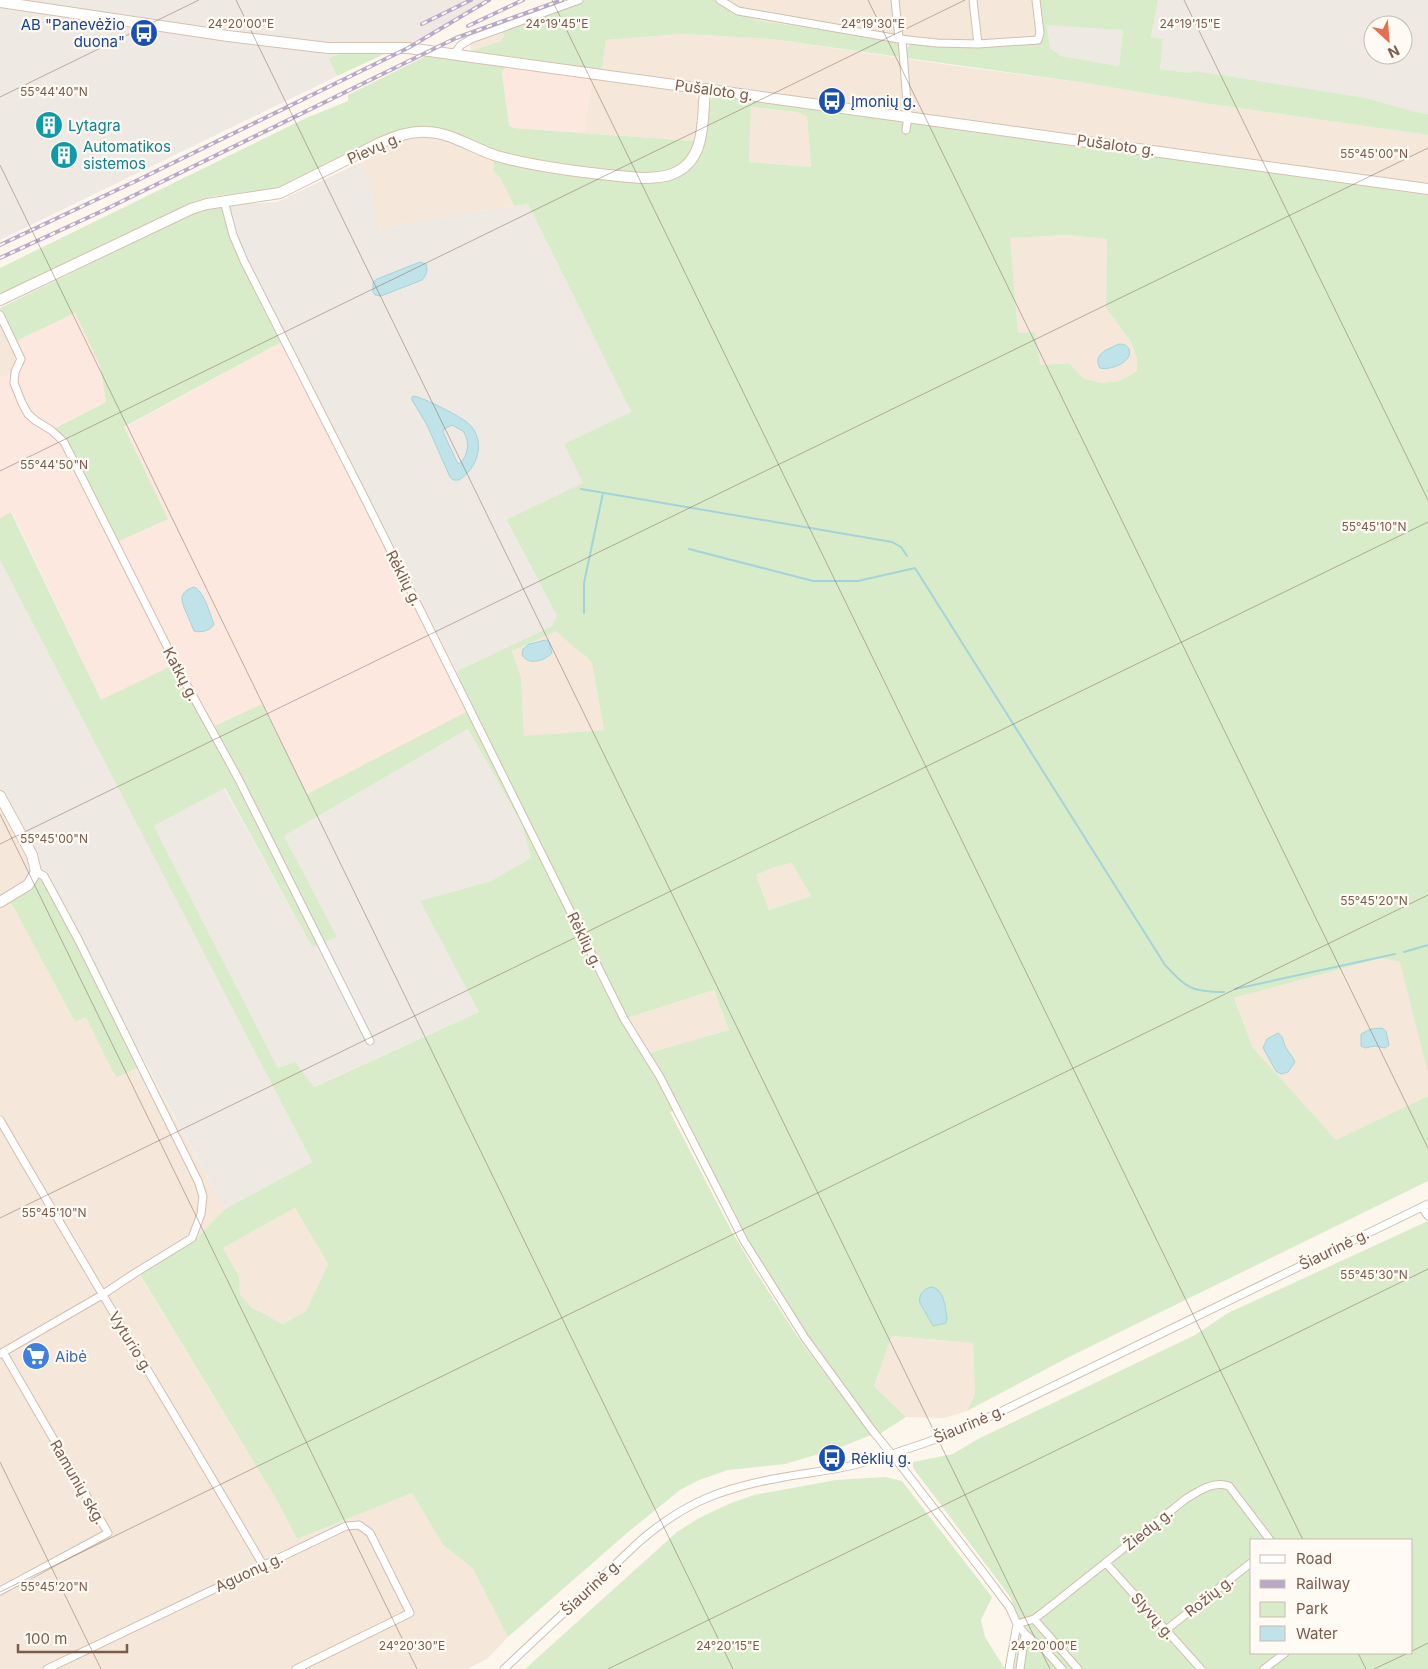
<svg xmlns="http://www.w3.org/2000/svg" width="1428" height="1669" font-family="Inter,sans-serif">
  <rect width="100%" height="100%" fill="#fdf6ec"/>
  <path fill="#f5e8da" d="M719,0H1037L1040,41L911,44L756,20L739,14Z
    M503,30L504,36L501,41L471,51L470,44L472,41Z
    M683,34L771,39L957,66L1086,83L1210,104L1428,135V184L602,70L606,40Z
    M592,78L690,91L695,95L699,101L700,107L695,141L584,133Z
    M751,107L797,112L807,117L811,167L749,162Z
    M429,132L495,155L493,171L501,179L514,206L400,224L381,231L361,153L380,143Z
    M1067,235L1107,239L1106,308L1131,342L1137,358V371L1119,381L1101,383L1083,378L1069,363L1040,365L1018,333L1009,238Z
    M0,315L21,359L15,372L0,378Z
    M556,630L576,649L587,657L592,664L604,730L524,737L521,677L512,651Z
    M0,800L36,872L8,897L75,1022L86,1016L116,1078L145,1064L225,1209L193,1242L139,1274L276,1499L297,1539L412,1493L443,1545L473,1569L508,1637L487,1659L467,1669H0Z
    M793,863L811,896L769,910L756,875L775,867Z
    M1382,958L1401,962L1428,1069V1096L1336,1141L1253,1048L1234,998Z
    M714,990L730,1030L645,1054L624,1019Z
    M295,1208L328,1264L306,1311L283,1324L251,1307L240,1294L239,1276L223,1248Z
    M892,1336L973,1343L975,1394L967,1411L944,1418L906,1417L874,1386Z"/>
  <path fill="#fde8e0" d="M506,66L592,78L584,133L513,128L509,125L502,73Z
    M75,313L100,366L106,402L51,429L167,518L124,428L287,339L457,671L471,710L307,794L262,704L210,728L101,700L12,512L0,518V378L15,372L21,360L14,342Z"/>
  <path fill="#efe9e4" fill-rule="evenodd" d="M0,0H489L411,43L365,42L328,58L337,76L0,240Z
    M1158,0H1428V114L1195,71L1190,73L1160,69L1163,39L1151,37ZM1373,25H1403V55H1373Z
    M1047,24L1123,30L1119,66L1061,56L1050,48Z
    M363,161L381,231L400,224L528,204L631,412L565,444L584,483L506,521L557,616L552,626L457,671L314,393L242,250L229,205L277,202Z
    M0,560L312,1162L225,1209L0,797Z
    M468,729L522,825L531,858L491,881L421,901L479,1012L313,1087L278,1068L154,826L224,788L312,947L336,937L284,836Z"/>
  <path fill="#d8ecc9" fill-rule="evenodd" d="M573,0H719L739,14L756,20L896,41L899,46L900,57L771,39L683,34L606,40L602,70L471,51L501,41L504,36L501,25Z
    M1037,0H1158L1151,37L1163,39L1160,69L1190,73L1195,71L1365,98L1412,111L1428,114V135L1210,104L1086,83L906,58L907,48L911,44L1040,41ZM1047,25L1123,30L1119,66L1061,56L1050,48Z
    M393,50L337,76L328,58L341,53Z
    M430,54L506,66L502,73L509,125L513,128L695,141L709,103L712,98L721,94L1428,195V1073L1400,962L1382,958L1234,998L1253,1048L1336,1140L1428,1096V1181L1069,1357L967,1411L975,1394L973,1343L892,1336L874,1386L906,1417L878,1435L805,1338L744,1241L676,1110L670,1112L731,1230L756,1272L797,1336L871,1435L836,1449L785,1464L728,1470L699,1480L680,1490L627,1533L508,1637L473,1569L443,1545L412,1493L297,1539L276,1499L139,1273L193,1242L225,1209L312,1162L0,560V518L11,512L101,700L175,664L210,728L262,704L307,794L470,710L457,671L552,626L557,616L506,520L583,483L564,444L631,412L528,204L514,206L501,179L493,171L495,155L445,130L423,127L280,188L215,196L195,201L0,294V268L306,118L348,101V95ZM751,107L797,112L807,117L811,167L749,162ZM1067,235L1107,239L1106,308L1131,342L1137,358V371L1119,381L1101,383L1083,378L1069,363L1040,365L1035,332L1018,333L1010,238ZM556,631L576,649L587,657L592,664L604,730L524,736L521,677L512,651ZM468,729L522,825L531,858L491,881L420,901L479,1012L314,1087L295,1062L278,1068L154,826L225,788L312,947L337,937L284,836ZM792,863L811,896L769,910L756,875L775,867ZM714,990L729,1030L645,1054L624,1019ZM295,1208L328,1264L306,1311L283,1324L251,1307L240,1294L239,1276L223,1248Z
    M229,205L242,250L287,339L124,427L168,519L115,543L68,452L51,430L106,402L100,366L75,313L14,342L0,315V308L193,213L209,208Z
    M36,872L44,876L145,1064L116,1078L86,1017L75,1022L8,897Z
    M1428,1221V1669H1014L1020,1638L1011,1598L913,1468V1462L953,1454L976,1440L1195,1335L1228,1313ZM1252,1540H1412V1653H1252Z
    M885,1477L902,1481L992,1597L981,1620L985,1637L1005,1669H525L677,1532L699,1518L731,1503L754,1495L836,1480Z"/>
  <path fill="#bfe3e8" stroke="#a5d3da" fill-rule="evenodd" d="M420,262L426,264C428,271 427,274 422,280L381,296L375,295L373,292V282L377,279Z
    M1119,344C1124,344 1127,345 1129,349C1134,362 1109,371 1100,368C1092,354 1108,349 1119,344Z
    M414,396C424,398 462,417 469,424C487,441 477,469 459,480H453L450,477L427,425L412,400V397ZM452,425L463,431C470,441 469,455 459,464L457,462L443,432L444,429Z
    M194,587C204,591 210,614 214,624C211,631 200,633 194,631C191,625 189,618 186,612C181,601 178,592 194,587Z
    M546,640L549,642L552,653C544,661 529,666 522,655L523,649L529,644Z
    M1382,1028L1386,1031L1389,1045L1385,1048L1375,1046L1365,1048L1361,1046V1034L1371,1029Z
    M1278,1033C1284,1037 1283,1042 1286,1048C1289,1053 1293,1057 1295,1062L1288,1072L1281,1074L1276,1071L1263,1048L1267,1039Z
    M932,1287C945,1290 945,1308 947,1319L946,1323L933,1326L920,1303C918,1295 924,1288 932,1287Z"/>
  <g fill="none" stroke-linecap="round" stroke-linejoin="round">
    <path stroke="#a5d3da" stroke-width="2" d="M581,489L892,542L901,547L907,556
      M689,549L813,581H858L915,568L1165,965C1187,988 1191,992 1224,992
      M584,613V583L603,493
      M1404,952L1428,945
      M1235,989L1395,954"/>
    <g stroke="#d1beb0" stroke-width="9">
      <path id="street" d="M720,0L738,11L899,39L937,43L978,44L1038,40L1040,33L1036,0
        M895,0L899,39
        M973,0L978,44
        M902,39L908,116L906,130
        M454,54L461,45L471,39L579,0
        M224,201L233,235L244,261L362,493L624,1019L660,1077L744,1241L805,1338L872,1430L898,1462L986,1576L1010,1608L1017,1624L1025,1634L1045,1650L1062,1669
        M0,315L21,359L15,372L14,383L22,403L28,414L36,421L51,430L64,442L183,678L238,778L370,1041
        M0,1120C86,1269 176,1416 263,1565
        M1422,1207L1428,1216
        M0,1354L102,1295L135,1273L192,1238L201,1214L203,1196L198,1181L79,941L44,876L36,872
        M1106,1563L1201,1669
        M0,1591L108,1533L3,1352
        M1034,1619L1078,1669
        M1166,1630L1252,1562
        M47,1669L346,1526L359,1525L370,1533L410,1613L296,1669
        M504,1669L640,1541C684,1503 722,1488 779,1478C804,1473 830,1471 854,1465C904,1452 953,1434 1000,1412L1428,1204
        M1009,1669L1017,1624L1034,1619L1046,1610L1187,1498C1201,1490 1213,1481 1229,1486L1270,1540
        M1020,1669L1025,1634
        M1264,1669L1285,1653"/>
    </g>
    <g stroke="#d6c0b0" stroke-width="12">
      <path id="secondary" d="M0,2L228,36L328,48H408L472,57L1428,189
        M0,300L191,209L207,204L280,193L380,143C395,136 411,130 428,132C452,133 474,149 497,156C541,168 594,174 641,178C651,178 662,178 672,174C707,161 702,119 705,89
        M0,796L32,855L36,872L28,885L0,902"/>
    </g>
    <use href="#street" stroke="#fff" stroke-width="7"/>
    <use href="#secondary" stroke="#fff" stroke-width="10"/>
    <g stroke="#b9a8c9" stroke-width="4">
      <path id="rail" d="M422,24L471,0
        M468,26L523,0
        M0,245L138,180L408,48L489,0
        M0,258L100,212L456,38L562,0"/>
    </g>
    <use href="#rail" stroke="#fffaf3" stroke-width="2" stroke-dasharray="5.5" stroke-linecap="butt"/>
  </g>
  <path fill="none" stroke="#7a5c4d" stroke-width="1" stroke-opacity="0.45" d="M236,0L1050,1669M552,0L1303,1540M868,0L1428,1148M1184,0L1428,500M0,97L199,0M0,165L733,1669M0,471L965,0M0,814L417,1669M0,844L1428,148M0,1218L1428,522M0,1462L101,1669M0,1592L1428,895M1412,1651L1428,1643M1358,1653L1366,1669M608,1669L1428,1269M1374,1669L1408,1653"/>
  <defs>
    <g id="bus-disc" transform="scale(1.4375)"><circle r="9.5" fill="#1a4fb4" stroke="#fffaf3"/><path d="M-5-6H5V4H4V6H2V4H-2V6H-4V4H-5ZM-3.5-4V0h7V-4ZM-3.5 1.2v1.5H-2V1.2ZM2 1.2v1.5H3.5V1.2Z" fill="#fff"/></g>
    <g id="building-disc" transform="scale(1.4375)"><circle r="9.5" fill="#0f9aa8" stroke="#fffaf3"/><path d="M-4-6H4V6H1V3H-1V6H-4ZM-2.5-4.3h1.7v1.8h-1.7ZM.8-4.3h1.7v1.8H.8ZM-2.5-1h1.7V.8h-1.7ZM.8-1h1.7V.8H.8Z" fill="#fff"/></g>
    <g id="supermarket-disc" transform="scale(1.4375)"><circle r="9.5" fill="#3f7fe0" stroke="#fffaf3"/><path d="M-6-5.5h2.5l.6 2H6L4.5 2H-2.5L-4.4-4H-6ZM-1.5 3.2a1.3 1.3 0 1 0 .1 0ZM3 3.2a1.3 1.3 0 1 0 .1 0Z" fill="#fff"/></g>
  </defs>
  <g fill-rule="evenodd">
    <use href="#bus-disc" x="144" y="33"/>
    <use href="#bus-disc" x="832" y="101"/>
    <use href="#building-disc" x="49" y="125"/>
    <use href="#building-disc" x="64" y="155"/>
    <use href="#supermarket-disc" x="36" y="1356"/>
    <use href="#bus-disc" x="832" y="1458"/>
  </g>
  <g text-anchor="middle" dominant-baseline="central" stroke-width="4.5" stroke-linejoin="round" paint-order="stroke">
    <g font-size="15" fill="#164399" stroke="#fffaf3" text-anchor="start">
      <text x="125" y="24" text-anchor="end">AB "Panevėžio<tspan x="125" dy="17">duona"</tspan></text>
      <text x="851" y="101">Įmonių g.</text>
      <text x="851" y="1458">Rėklių g.</text>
    </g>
    <g font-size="15" fill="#7a5c4d" stroke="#fffaf3">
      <text transform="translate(714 90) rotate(8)">Pušaloto g.</text>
      <text transform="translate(1116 145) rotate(8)">Pušaloto g.</text>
      <text transform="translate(374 148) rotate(-24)">Pievų g.</text>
      <text transform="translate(404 578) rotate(63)">Rėklių g.</text>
      <text transform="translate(181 674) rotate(62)">Katkų g.</text>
      <text transform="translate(585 940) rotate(64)">Rėklių g.</text>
      <text transform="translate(1334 1249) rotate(-26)">Šiaurinė g.</text>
      <text transform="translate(131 1342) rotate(58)">Vyturio g.</text>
      <text transform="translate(969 1424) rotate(-23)">Šiaurinė g.</text>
      <text transform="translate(78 1482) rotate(60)">Ramunių skg.</text>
      <text transform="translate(1148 1529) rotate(-39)">Žiedų g.</text>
      <text transform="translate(249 1572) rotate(-25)">Aguonų g.</text>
      <text transform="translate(591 1587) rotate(-43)">Šiaurinė g.</text>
      <text transform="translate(1209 1596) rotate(-38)">Rožių g.</text>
      <text transform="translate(1153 1616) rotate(48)">Slyvų g.</text>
    </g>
    <g font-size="15" fill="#0d838f" stroke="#fffaf3" text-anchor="start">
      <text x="68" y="125">Lytagra</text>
      <text x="83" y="146">Automatikos<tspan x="83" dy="17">sistemos</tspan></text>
    </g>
    <g font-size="15" fill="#366cbe" stroke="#fffaf3" text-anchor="start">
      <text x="55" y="1356">Aibė</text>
    </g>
  </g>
  <g font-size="12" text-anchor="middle" fill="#7a5c4d" stroke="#fffaf3" stroke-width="4.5" stroke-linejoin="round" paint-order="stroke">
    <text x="241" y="28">24°20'00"E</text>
    <text x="557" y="28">24°19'45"E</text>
    <text x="873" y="28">24°19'30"E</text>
    <text x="1190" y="28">24°19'15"E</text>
    <text x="54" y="96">55°44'40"N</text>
    <text x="1374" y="158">55°45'00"N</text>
    <text x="54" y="469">55°44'50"N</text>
    <text x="1374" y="531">55°45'10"N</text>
    <text x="54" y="843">55°45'00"N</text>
    <text x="1374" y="905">55°45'20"N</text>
    <text x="54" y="1217">55°45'10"N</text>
    <text x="1374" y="1279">55°45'30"N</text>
    <text x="54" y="1591">55°45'20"N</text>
    <text x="412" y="1650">24°20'30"E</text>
    <text x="728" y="1650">24°20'15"E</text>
    <text x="1044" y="1650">24°20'00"E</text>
  </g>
  <rect x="1250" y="1539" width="162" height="115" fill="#fffaf3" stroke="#cabbb1"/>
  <rect x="1260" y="1555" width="25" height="8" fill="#ffffff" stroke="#cabbb1"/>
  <text x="1296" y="1564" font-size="15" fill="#7a5c4d">Road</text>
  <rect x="1260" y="1580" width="25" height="8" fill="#b9a8c9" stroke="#cabbb1"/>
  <text x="1296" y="1589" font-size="15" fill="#7a5c4d">Railway</text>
  <rect x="1260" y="1602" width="25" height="15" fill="#d8ecc9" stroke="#cabbb1"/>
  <text x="1296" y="1614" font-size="15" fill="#7a5c4d">Park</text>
  <rect x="1260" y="1626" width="25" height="15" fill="#bfe3e8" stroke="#cabbb1"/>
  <text x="1296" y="1639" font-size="15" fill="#7a5c4d">Water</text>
  <g transform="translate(1388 40) rotate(154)"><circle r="24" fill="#fffaf3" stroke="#cabbb1"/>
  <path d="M0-4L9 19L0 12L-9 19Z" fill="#e76f51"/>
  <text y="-8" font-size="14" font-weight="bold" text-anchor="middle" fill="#7a5c4d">N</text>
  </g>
  <path d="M18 1644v8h109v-8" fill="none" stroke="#7a5c4d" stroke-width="2.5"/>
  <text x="25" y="1644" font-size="15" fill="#7a5c4d" stroke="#fffaf3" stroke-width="4" paint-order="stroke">100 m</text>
</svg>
